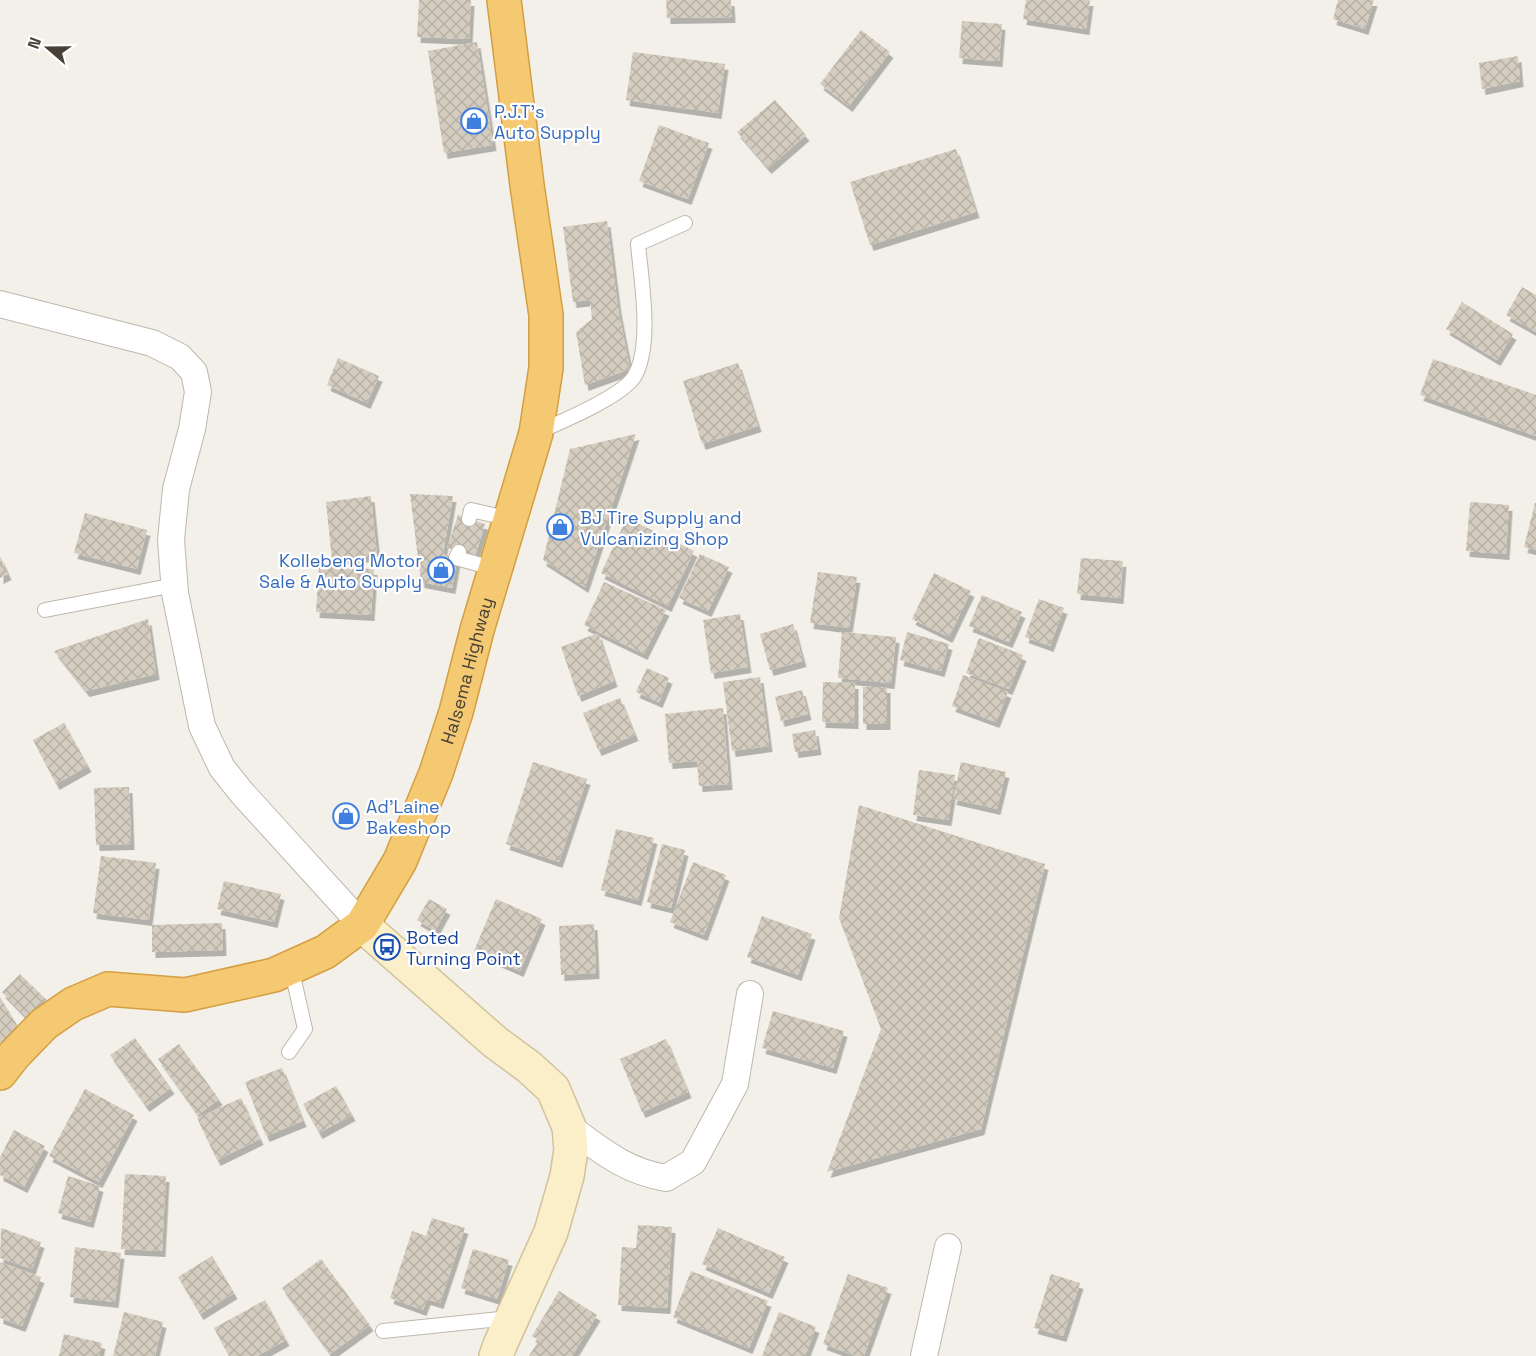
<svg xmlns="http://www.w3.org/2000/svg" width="1536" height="1356" font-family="'Space Grotesk',sans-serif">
  <defs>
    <pattern id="building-cross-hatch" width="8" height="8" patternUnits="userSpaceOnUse" patternTransform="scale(1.5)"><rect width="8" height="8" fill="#d4ccbf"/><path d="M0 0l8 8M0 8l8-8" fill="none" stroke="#b7b0a5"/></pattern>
    <filter id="shadow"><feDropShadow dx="3.5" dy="6" stdDeviation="0" flood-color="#0004"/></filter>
  </defs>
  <rect width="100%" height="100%" fill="#f3f0e9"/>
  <path fill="url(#building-cross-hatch)" filter="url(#shadow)" d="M419,0H471L469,39L417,37Z
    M666,0H731L732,17L667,18Z
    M1026,0H1090L1086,29L1023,19Z
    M1338,0H1374L1365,29L1333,19Z
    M962,21L1002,24L999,61L959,58Z
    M861,30L890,52L849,106L820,84Z
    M477,42L493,145L444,153L428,51Z
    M633,52L725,64L718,113L626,100Z
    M1518,56L1520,81L1482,89L1479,63Z
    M775,100L806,135L768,168L737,132Z
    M659,125L709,143L688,199L639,181Z
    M956,149L976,212L870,245L850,182Z
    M607,221L618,308L630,369L585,385L576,332L592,319L590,300L573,302L563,227Z
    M1522,287L1536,295V332L1506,315Z
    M1462,302L1513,334L1497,360L1446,329Z
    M338,358L379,376L367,403L327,385Z
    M1433,359L1536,395V436L1420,395Z
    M738,363L758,426L702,444L683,381Z
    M636,434L585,587L543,560L570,449Z
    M410,494L453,496L443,554L457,559L452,588L421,582Z
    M371,496L377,555L332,560L326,502Z
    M1470,502L1509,505L1506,554L1466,551Z
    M1535,503H1536V550L1524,547Z
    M85,513L147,530L137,569L74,553Z
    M458,515L485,524L475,556L447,548Z
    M627,518L694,551L668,606L601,573Z
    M700,554L729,567L708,611L679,598Z
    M0,556L8,574L0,578Z
    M1081,558L1123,561L1120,598L1077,594Z
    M319,566L374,569L371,615L316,612Z
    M818,572L857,577L849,628L810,623Z
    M934,573L971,591L949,637L912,619Z
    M604,582L666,610L644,654L584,625Z
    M982,595L1022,612L1009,642L969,626Z
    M1039,599L1064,608L1050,646L1025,637Z
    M740,614L748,667L711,673L703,620Z
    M148,619L156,674L86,691L54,651Z
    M793,624L803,661L770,670L760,634Z
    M842,632L896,637L891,683L838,678Z
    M907,632L949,644L941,671L900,660Z
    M598,633L614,681L578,696L561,647Z
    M979,638L1023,655L1009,689L966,673Z
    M647,668L669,678L659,702L636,692Z
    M963,675L1008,692L996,722L952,706Z
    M760,677L769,746L732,751L723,682Z
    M823,682L855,683V723L822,722Z
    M863,687H887V724H863Z
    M802,690L808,714L781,721L775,697Z
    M620,698L635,735L598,750L583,713Z
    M723,708L729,784L699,786L697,761L669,763L665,714Z
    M64,723L88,766L56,784L33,740Z
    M815,730L818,749L795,752L792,734Z
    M533,762L587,779L559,862L506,844Z
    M961,762L1006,772L997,809L953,799Z
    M919,770L955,775L948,820L913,815Z
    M129,787L131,844L96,845L94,788Z
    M859,805L1045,864L981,1129L827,1172L881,1029L839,918Z
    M616,829L654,838L638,900L601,890Z
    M662,844L685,850L671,908L647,902Z
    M101,856L156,863L149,920L93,913Z
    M693,862L726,875L704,935L670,922Z
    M224,881L281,894L274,922L217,909Z
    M429,899L447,909L435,931L417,920Z
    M496,899L542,919L520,971L474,951Z
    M762,916L812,934L798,975L747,957Z
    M222,923L223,950L152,952V925Z
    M594,924L596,973L561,975L559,926Z
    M20,974L53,1006L34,1025L2,992Z
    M0,997L20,1030L0,1043Z
    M773,1011L844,1031L833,1068L762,1048Z
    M135,1038L171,1088L146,1106L110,1055Z
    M666,1039L688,1092L642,1112L620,1059Z
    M179,1044L219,1099L198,1115L158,1059Z
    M282,1068L303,1121L266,1136L245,1082Z
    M336,1086L352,1115L319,1133L303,1104Z
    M85,1089L134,1115L99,1182L49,1156Z
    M241,1098L260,1139L217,1160L197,1118Z
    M14,1130L45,1146L24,1187L0,1175V1157Z
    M125,1174L166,1176L162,1251L121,1249Z
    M68,1176L100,1186L90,1222L58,1213Z
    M432,1218L465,1228L440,1303L427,1299L423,1310L390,1298L412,1231L426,1236Z
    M638,1225L672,1227L667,1308L618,1305L622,1247L636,1248Z
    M1,1228L41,1242L32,1269L0,1258Z
    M718,1228L785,1257L769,1293L702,1264Z
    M75,1247L121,1253L115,1302L70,1297Z
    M473,1249L509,1260L497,1299L461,1288Z
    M212,1256L234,1293L200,1314L178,1277Z
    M321,1259L370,1325L330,1354L282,1288Z
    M0,1262L41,1277L22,1326L0,1318Z
    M691,1271L768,1301L749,1348L673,1317Z
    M848,1274L888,1288L864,1356H856L823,1344Z
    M1051,1274L1080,1283L1063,1336L1034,1328Z
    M559,1291L597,1315L572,1356H529L539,1340L532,1336Z
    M265,1300L286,1340L257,1356H229L214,1328Z
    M124,1312L163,1322L155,1356H113Z
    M779,1312L816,1327L805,1356H762Z
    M64,1334L102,1343L99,1356H59Z"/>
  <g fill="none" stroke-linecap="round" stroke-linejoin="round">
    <g stroke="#beb8ac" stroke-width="16">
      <path id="lane" d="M538,432C561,422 621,397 634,377C653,346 641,279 638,244L685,223
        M469,519L471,510L510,519
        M459,552L456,558L496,569
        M45,610L175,585
        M289,1052L305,1029L291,967
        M383,1331L510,1318"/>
    </g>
    <g stroke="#beb8ac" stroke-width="28">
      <path id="street" d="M0,304L152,343L180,357L194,372L198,392L192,429L176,489L171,540L175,593L202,726L222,768L242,793L362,925
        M569,1127C602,1151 625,1171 666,1178L693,1162L735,1084L750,994
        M924,1356L948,1247"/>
    </g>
    <g stroke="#d0c29b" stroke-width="36">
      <path id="secondary" d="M362,925L495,1042L529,1067L553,1089L569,1127L571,1150L567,1176L551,1232L500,1345L496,1356"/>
    </g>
    <g stroke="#d49e42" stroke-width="36">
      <g id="highway">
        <path id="s1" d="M0,1073L14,1055L44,1024L73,1004L108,989L185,995L274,975L325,952L362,925L400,861L436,773L456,712L477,630L536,433L546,368V315L527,185L504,0"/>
      </g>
    </g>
    <use href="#lane" stroke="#fff" stroke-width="14"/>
    <use href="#street" stroke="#fff" stroke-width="26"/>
    <use href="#secondary" stroke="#fbefca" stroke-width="33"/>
    <use href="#highway" stroke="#f5c972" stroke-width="33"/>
  </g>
  <defs>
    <g id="shop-ring" transform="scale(1.35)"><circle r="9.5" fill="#fff" stroke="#3f7fe0" stroke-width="1.5"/><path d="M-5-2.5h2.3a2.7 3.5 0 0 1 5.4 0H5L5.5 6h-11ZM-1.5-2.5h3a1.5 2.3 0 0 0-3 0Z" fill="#3f7fe0"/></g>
    <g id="bus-ring" transform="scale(1.35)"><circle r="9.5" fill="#fff" stroke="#1a4fb4" stroke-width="1.5"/><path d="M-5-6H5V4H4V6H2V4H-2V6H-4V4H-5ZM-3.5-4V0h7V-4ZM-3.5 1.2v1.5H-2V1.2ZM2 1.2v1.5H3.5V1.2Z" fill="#1a4fb4"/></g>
  </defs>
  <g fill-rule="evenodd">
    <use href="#shop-ring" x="474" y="121"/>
    <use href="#shop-ring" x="560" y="527"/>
    <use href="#shop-ring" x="441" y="570"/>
    <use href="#shop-ring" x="346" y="816"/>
    <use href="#bus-ring" x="387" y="947"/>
  </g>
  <g text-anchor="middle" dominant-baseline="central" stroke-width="4.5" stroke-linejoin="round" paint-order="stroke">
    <g font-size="18" fill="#366cbe" stroke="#fff" text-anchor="start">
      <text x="494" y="111">P.J.T's<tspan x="494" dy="21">Auto Supply</tspan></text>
      <text x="580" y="517">BJ Tire Supply and<tspan x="580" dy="21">Vulcanizing Shop</tspan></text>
      <text x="422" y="560" text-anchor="end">Kollebeng Motor<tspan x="422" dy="21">Sale &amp; Auto Supply</tspan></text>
      <text x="366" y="806">Ad'Laine<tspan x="366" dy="21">Bakeshop</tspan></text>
    </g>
    <g font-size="18" fill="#464037" stroke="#fff">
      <text stroke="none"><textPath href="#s1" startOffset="686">Halsema Highway</textPath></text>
    </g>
    <g font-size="18" fill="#164399" stroke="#fff" text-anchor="start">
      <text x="406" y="937">Boted<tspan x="406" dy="21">Turning Point</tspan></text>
    </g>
  </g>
  <g transform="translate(48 48) rotate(290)" stroke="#ffffff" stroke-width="4.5" paint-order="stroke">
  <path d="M0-4.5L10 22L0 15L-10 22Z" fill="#464037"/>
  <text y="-9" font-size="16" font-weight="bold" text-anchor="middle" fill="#464037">N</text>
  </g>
</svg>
